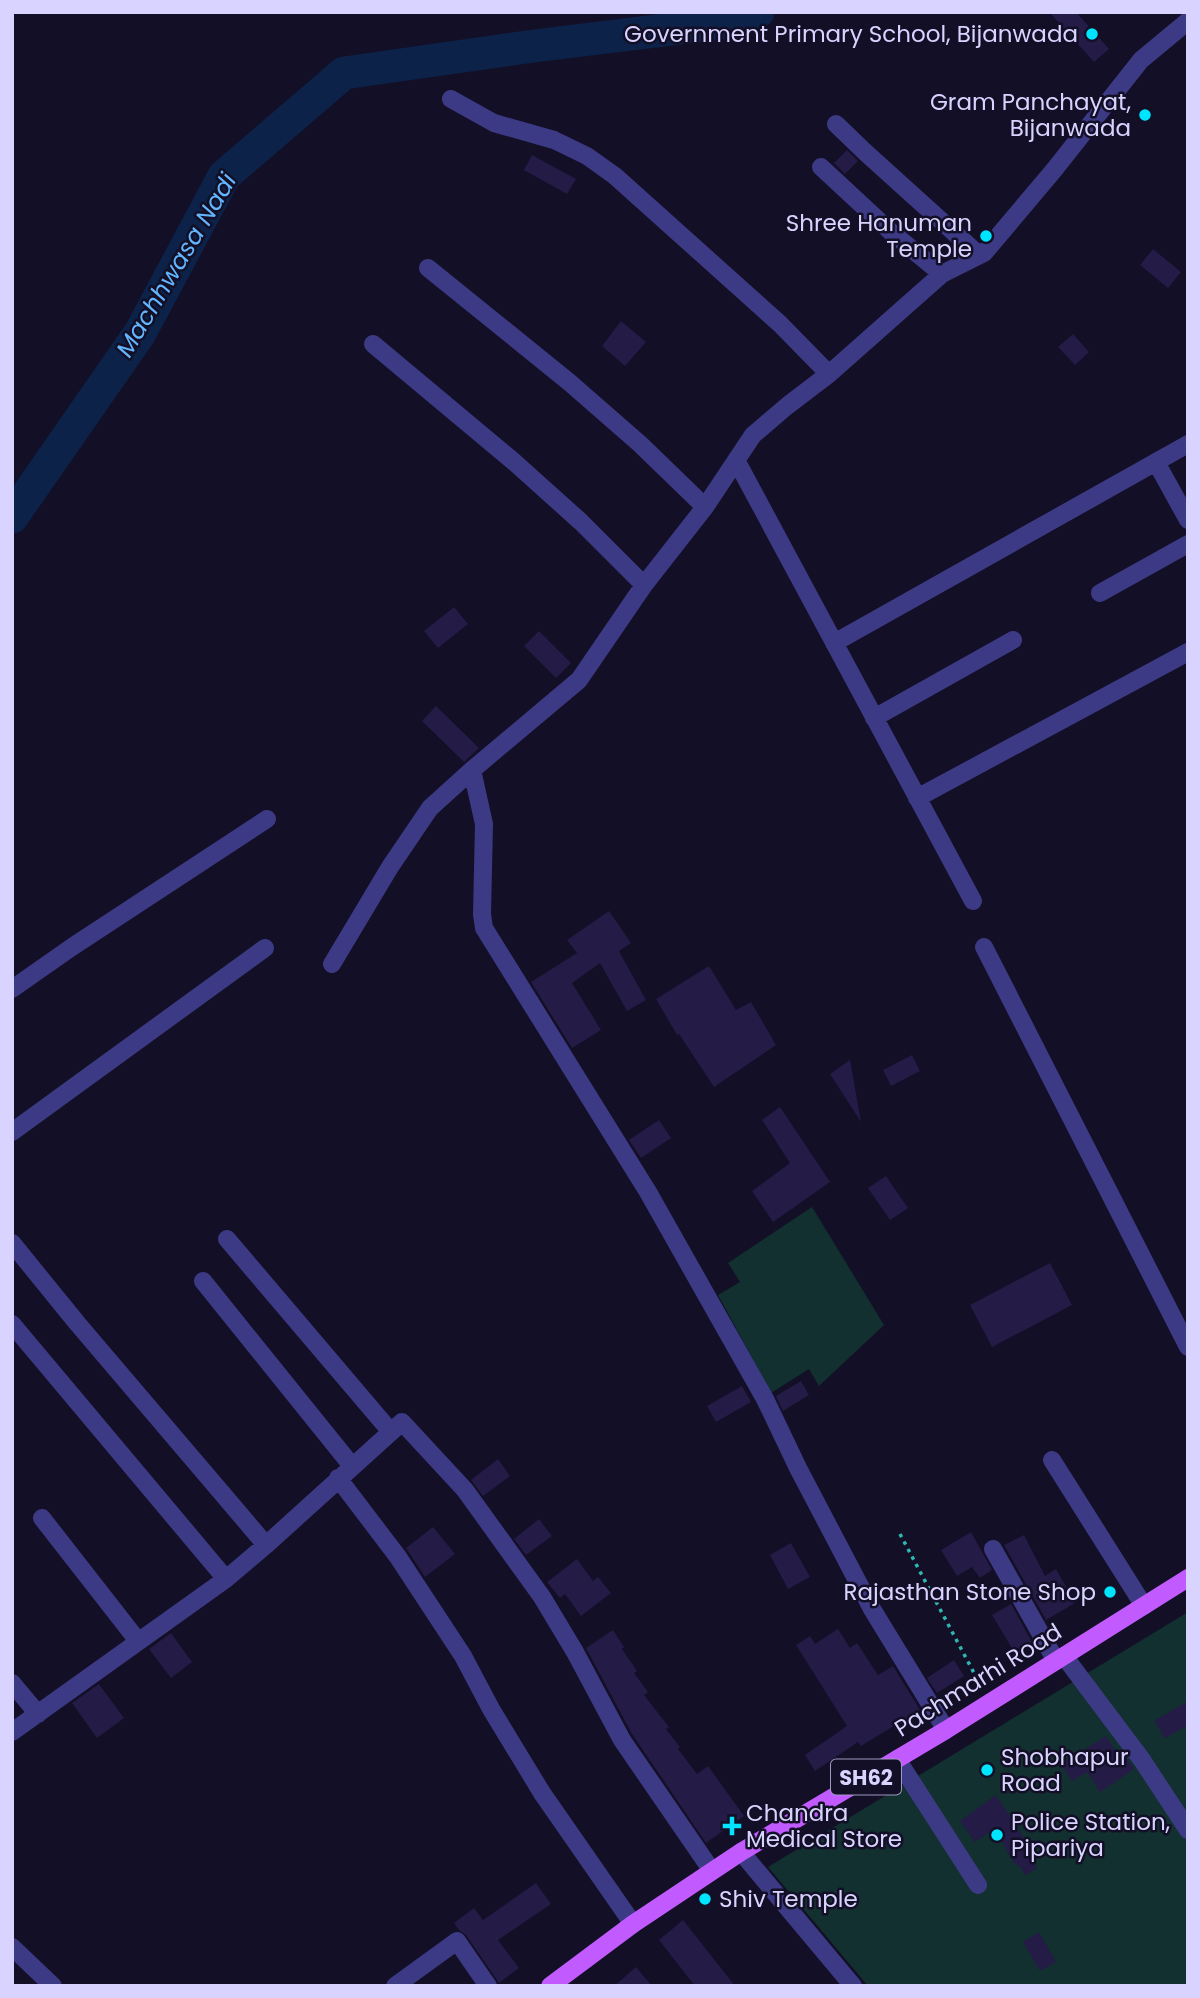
<svg xmlns="http://www.w3.org/2000/svg" width="1200" height="1998" font-family="Poppins,sans-serif">
  <rect width="100%" height="100%" fill="#130f26"/>
  <path fill="#12302f" d="M812,1207L884,1325L819,1386L809,1369L771,1393L718,1295L740,1282L728,1263Z
    M1188,1612V1986H868L768,1867Z"/>
  <g fill="none" stroke-linecap="round" stroke-linejoin="round">
    <path stroke="#0c2248" stroke-width="33" d="M12,517L140,333L224,176L344,73L534,46L737,21L758,12"/>
  </g>
  <path fill="#241b47" d="M1049,12H1076L1109,49L1094,62Z
    M847,150L858,161L845,174L834,163Z
    M532,155L576,179L567,194L524,170Z
    M1153,249L1181,272L1168,288L1140,265Z
    M621,321L646,342L625,366L602,346Z
    M1073,334L1089,352L1075,365L1058,347Z
    M454,607L468,624L438,648L424,631Z
    M539,631L571,663L556,678L524,646Z
    M436,706L479,748L464,762L422,721Z
    M609,911L631,943L619,951L646,1000L627,1011L600,963L572,983L601,1030L572,1048L531,982L577,953L567,940Z
    M709,966L736,1010L751,1002L776,1045L714,1087L679,1034L677,1035L656,999Z
    M912,1055L920,1071L891,1086L883,1070Z
    M850,1060L861,1122L830,1074Z
    M780,1107L830,1182L773,1222L752,1191L790,1163L762,1120Z
    M659,1120L671,1138L641,1158L629,1140Z
    M886,1176L908,1208L890,1220L868,1188Z
    M1050,1263L1072,1305L992,1347L970,1305Z
    M801,1381L809,1395L783,1411L776,1396Z
    M742,1386L751,1402L716,1422L707,1406Z
    M498,1459L510,1476L483,1496L471,1480Z
    M539,1519L552,1536L526,1555L514,1539Z
    M433,1527L455,1554L425,1577L406,1548Z
    M971,1532L992,1570L980,1578L972,1567L957,1576L941,1550Z
    M1024,1535L1045,1576L1056,1569L1075,1603L1046,1620L1004,1545Z
    M791,1543L810,1577L788,1589L770,1555Z
    M577,1559L593,1581L598,1577L611,1593L581,1616L565,1594L560,1598L547,1582Z
    M1011,1604L1033,1644L1016,1655L992,1615Z
    M838,1629L850,1648L857,1643L878,1675L893,1666L920,1710L861,1746L858,1742L815,1771L805,1755L847,1726L796,1645L810,1636L815,1644Z
    M613,1630L624,1647L622,1649L637,1671L634,1673L648,1692L644,1695L669,1727L666,1729L680,1747L678,1749L697,1774L708,1766L744,1816L706,1843L632,1734L586,1648Z
    M171,1633L192,1662L171,1678L149,1649Z
    M954,1660L964,1676L937,1693L927,1678Z
    M99,1684L124,1718L97,1738L72,1703Z
    M1188,1701V1725L1165,1738L1154,1721Z
    M1106,1736L1120,1758L1124,1755L1134,1769L1100,1792L1087,1772L1072,1781L1061,1764Z
    M996,1795L1035,1855L1031,1857L1037,1868L1025,1875L1019,1865L1016,1866L994,1829L975,1842L960,1821Z
    M536,1883L551,1904L498,1940L519,1968L499,1983L466,1935L459,1930L454,1923L474,1908L483,1920Z
    M683,1920L735,1986H695L659,1940Z
    M1039,1932L1056,1962L1040,1971L1023,1942Z
    M636,1967L652,1986H614Z"/>
  <g fill="none" stroke-linecap="round" stroke-linejoin="round">
    <path stroke="#2fb8b0" stroke-width="3.5" stroke-dasharray="3.5 5" stroke-linecap="butt" d="M900,1534L982,1688"/>
    <path stroke="#3d3a85" stroke-width="18" d="M451,99L494,123L554,140L587,156L615,176L780,324L829,374
      M836,124L865,152L979,255
      M821,167L891,232L942,274
      M428,268L569,382L640,444L705,507
      M373,344L513,461L581,522L644,585
      M736,460L973,901
      M1156,462L1188,520
      M1100,593L1188,544
      M834,643L1188,444
      M874,718L1013,640
      M472,770L484,824L482,914L484,928L648,1192L765,1399L798,1468L872,1609L946,1730
      M917,798L1188,652
      M984,947L1188,1347
      M332,964L390,867L430,808L472,770L579,680L644,585L705,507L753,435L787,406L829,374L942,274L984,253L1054,170L1141,60L1188,21
      M12,989L72,947L267,819
      M12,1132L265,948
      M12,1243L77,1323L266,1545
      M203,1281L352,1466
      M12,1324L226,1579
      M391,1432L402,1422L465,1490L542,1597L575,1652L622,1740L712,1871
      M1052,1460L1144,1606
      M338,1478L398,1557L463,1656L491,1709L542,1793L633,1924
      M42,1518L138,1641
      M993,1549L1056,1661
      M1064,1656L1142,1760L1188,1830
      M12,1683L38,1714
      M12,1732L226,1579L266,1545L391,1432L227,1239
      M897,1759L978,1885
      M741,1852L853,1986
      M12,1947L53,1986
      M395,1986L457,1941L488,1986"/>
    <path stroke="#c25bff" stroke-width="18" d="M550,1986L633,1924L741,1852L946,1730L1188,1578"/>
  </g>
  <g fill="#00e5ff" stroke="#130f26" stroke-width="2.5">
    <circle cx="1092" cy="34" r="7"/>
    <circle cx="1145" cy="115" r="7"/>
    <circle cx="986" cy="236" r="7"/>
    <circle cx="1110" cy="1592" r="7"/>
    <circle cx="987" cy="1770" r="7"/>
    <path d="M728.5 1815.5h7v7h7v7h-7v7h-7v-7h-7v-7h7z"/>
    <circle cx="997" cy="1835" r="7"/>
    <circle cx="705" cy="1899" r="7"/>
  </g>
  <g text-anchor="middle" dominant-baseline="central" stroke-width="5" stroke-linejoin="round" paint-order="stroke">
    <rect fill="#130f26" stroke="#9e99be" stroke-width="2" x="831" y="1759.5" width="70" height="35" rx="5"/>
    <g font-size="21" font-weight="bold" fill="#d9d4ff">
      <text x="866" y="1777">SH62</text>
    </g>
    <g font-size="23" fill="#d9d4ff" stroke="#130f26" text-anchor="end">
      <text x="1078" y="34">Government Primary School, Bijanwada</text>
      <text x="1131" y="102">Gram Panchayat,<tspan x="1131" dy="26">Bijanwada</tspan></text>
      <text x="972" y="223">Shree Hanuman<tspan x="972" dy="26">Temple</tspan></text>
      <text x="1096" y="1592">Rajasthan Stone Shop</text>
      <text x="1001" y="1757" text-anchor="start">Shobhapur<tspan x="1001" dy="26">Road</tspan></text>
      <text x="746" y="1813" text-anchor="start">Chandra<tspan x="746" dy="26">Medical Store</tspan></text>
      <text x="1011" y="1822" text-anchor="start">Police Station,<tspan x="1011" dy="26">Pipariya</tspan></text>
      <text x="719" y="1899" text-anchor="start">Shiv Temple</text>
    </g>
    <g font-size="23" fill="#d9d4ff" stroke="#130f26">
      <text transform="translate(978 1680) rotate(-32)">Pachmarhi Road</text>
    </g>
    <g font-size="24" font-style="italic" fill="#62b6ff" stroke="#130f26">
      <text transform="translate(176 265) rotate(-59)">Machhwasa Nadi</text>
    </g>
  </g>
  <rect width="1200" height="1998" fill="none" stroke="#d9d4ff" stroke-width="28"/>
</svg>
